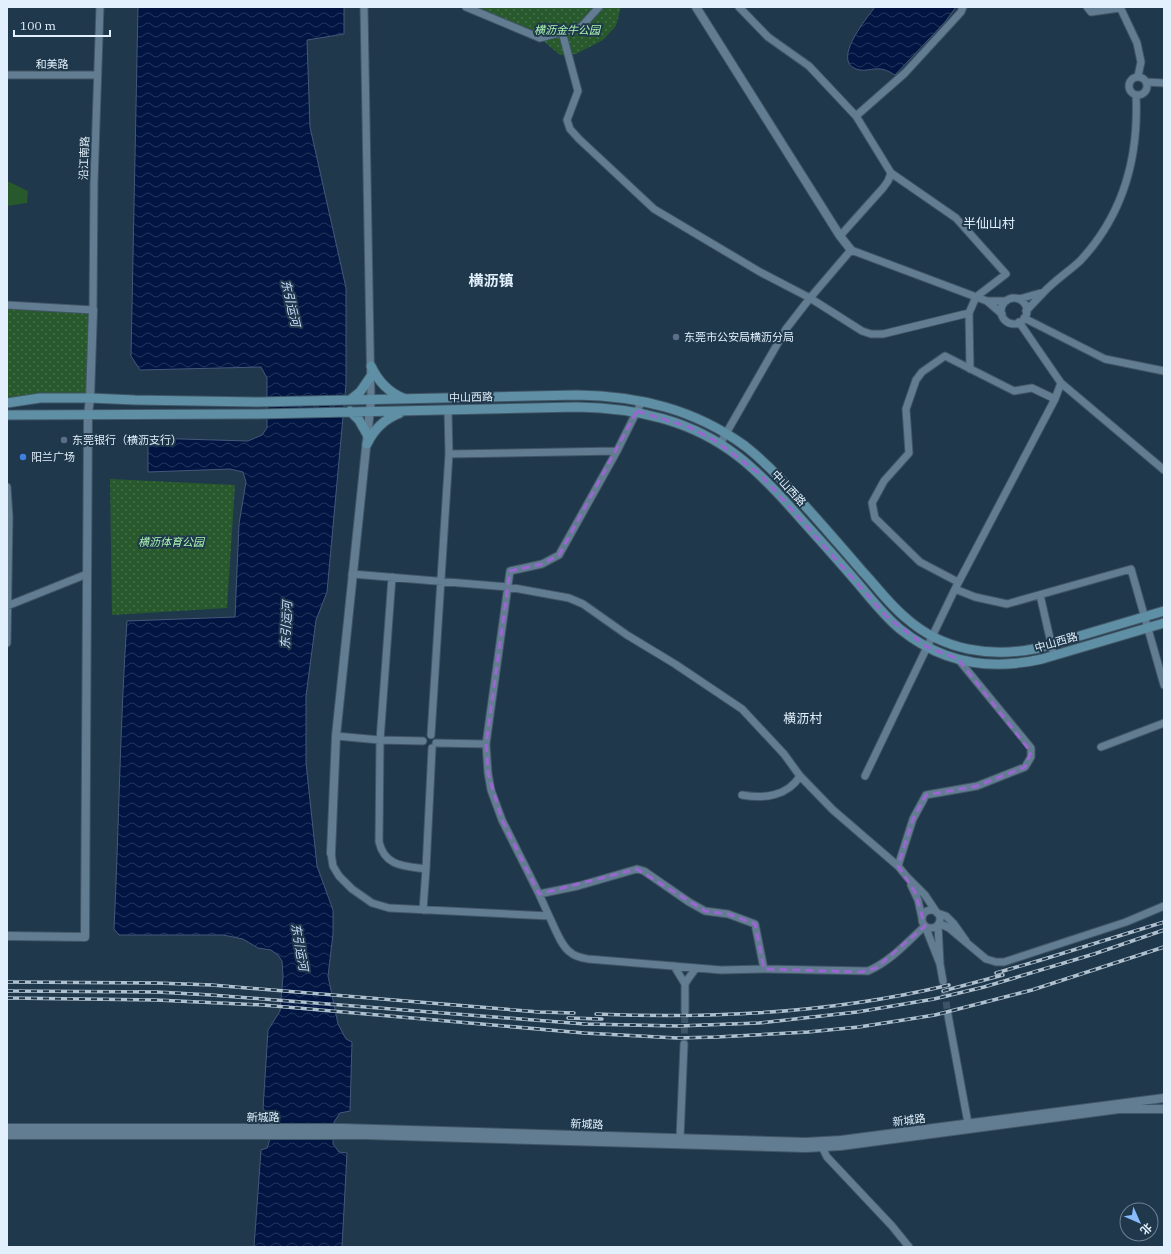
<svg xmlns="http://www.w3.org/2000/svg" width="1171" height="1254" font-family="'IBM Plex Serif','Noto Sans SC',serif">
  <defs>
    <pattern id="park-dots" width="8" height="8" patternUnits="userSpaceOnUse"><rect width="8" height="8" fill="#27592d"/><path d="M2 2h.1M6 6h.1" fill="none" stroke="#46714c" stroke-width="1.8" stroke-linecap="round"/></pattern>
    <pattern id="water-waves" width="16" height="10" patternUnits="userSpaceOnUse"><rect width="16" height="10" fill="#011542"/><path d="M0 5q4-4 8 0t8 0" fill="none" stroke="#26375e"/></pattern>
  </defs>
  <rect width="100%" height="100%" fill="#20384b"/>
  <path fill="#27592d" d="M7,181L28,191L27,203L7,206Z"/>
  <path fill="url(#park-dots)" d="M466,7H621L616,26L603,40L576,54L560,55L540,38Z
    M7,305L93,310L90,398L7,403Z
    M110,479L235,485L227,608L112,615Z"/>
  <path fill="url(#water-waves)" stroke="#44577a" d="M138,7H344V34L307,40L310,127L346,288V384L327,592L316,620L306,696V763L317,866L333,910V934L328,976L338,1024L346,1039L352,1042L350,1111L340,1113L334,1122L333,1144L339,1152L347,1153L342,1247H254L261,1150L267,1148C270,1143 273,1121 270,1116C269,1113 266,1111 263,1109L268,1030L280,1011L283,976L282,961L278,955L271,950L258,948L243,939L223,935H119L114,929C119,826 120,723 127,621L235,617L239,524L246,482L243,472L230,469L148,472V438L248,441L262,435L267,428V378L261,367L140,370L131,356Z
    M875,7H956L945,22L895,75C889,71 882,68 875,69C870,69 865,71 860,70C828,64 867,18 875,7Z"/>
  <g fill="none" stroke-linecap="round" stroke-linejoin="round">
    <path stroke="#3d5466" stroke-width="7" stroke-dasharray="7 3.5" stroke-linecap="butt" d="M943,981L948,1015
      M684,1044L685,1011"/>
    <g stroke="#405565" stroke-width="9">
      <path id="minor" d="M364,7L371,400
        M466,7L540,38L581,27L599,7
        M739,7L768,37L809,66L856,116L891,173L888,181L883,188L840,236
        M1087,7L1091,12L1120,8
        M1120,7L1137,43L1141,62L1138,76
        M562,32L578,91L567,120L570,129L579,139L654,209L760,272L810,298L862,331L871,334H883L969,313L976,297L1006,274L956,218L891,173
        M7,75H97
        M1129 86a9 9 0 1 1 18 0a9 9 0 1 1-18 0Z
        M1147,82L1164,83
        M856,116L905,73L961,12L963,7
        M1001 311a13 13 0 1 1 26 0a13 13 0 1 1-26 0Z
        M1019,299L1044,292
        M987,301H1006
        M7,305L93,310L94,183L100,7
        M1026,311C1032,305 1037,299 1043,293C1054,281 1068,272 1080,261C1124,214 1139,158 1136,95
        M969,313L970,369
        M1024,318L1105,359L1164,371
        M1019,322L1061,383L1164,470
        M720,444L786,329L810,298L851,250L987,301L1002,314
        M449,454L617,451
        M7,487L9,517L7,643
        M352,574L508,587L569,598L583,604L627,635L675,664L742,709L784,754L800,776L833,810L898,866L907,877L925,895L937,913L946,916L954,924L966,941
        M392,577L380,740L379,842C385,867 405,866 426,869
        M958,582L920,562L875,518L872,503L884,481L909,453L906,409L916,380L922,372L945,356L1014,391L1032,388L1055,399
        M955,589L975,597L1007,604L1131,569L1164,685
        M1040,595L1054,656
        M7,606L87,574
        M431,735L449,454L448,410
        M336,736L380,740L423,741
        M436,743L486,744
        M1101,747L1164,723
        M865,776L955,589L1055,399L1061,383
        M742,795C764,799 788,796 800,776
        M331,853L333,866L339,876L352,889L372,903L389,908L549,916C554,926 561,946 570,952C575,957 582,958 588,959L721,970L764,969L868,971C890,962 908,941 925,926L940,964
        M898,866L913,819L926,795L977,786L1025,767L1031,757V748L958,659
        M911,885L918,900L922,918
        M539,894L502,820L491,790L488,773L486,744L510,571L542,564L559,555L617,451L642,401
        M423,910L426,869L432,748
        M922 919a9 9 0 1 1 18 0a9 9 0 1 1-18 0Z
        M549,916L539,894L578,886L637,869L644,871L689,902L705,911L728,914L755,924L764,969
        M674,966L685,984L688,979L696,968
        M943,981L940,964L938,925H943L949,928L986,959L996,962H1004L1126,922L1164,906
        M685,1011V984
        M948,1015L968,1123
        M680,1138L684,1044
        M821,1142L822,1147L827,1157L892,1226L909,1247"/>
    </g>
    <g stroke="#405565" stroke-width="10">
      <path id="tertiary" d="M696,7L840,236L851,250
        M331,853L336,736L371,400
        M7,936L85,937L88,415L90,398L93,310
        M7,1128H343L806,1142L841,1140L1164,1098
        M7,1135H365L806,1148L841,1146L1119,1109H1164"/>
    </g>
    <g stroke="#405565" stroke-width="11">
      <path id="secondary" d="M371,366C378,381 388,392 403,398
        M350,400L360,392L371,376
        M7,403L40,398H90L135,400L259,402L577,395C639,396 694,409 745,446C768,464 788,486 807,508C826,529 844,550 863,572C877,587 890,605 906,618C943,651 992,658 1039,648L1164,611
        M350,411L359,420L368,436
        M7,415L259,414L577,407C636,408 692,420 739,457C762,475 781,496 801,519C819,539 837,559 855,580C869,596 883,615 900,629C942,663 990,671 1042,659L1164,623
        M367,444C374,429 384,419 400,413"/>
    </g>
    <use href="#minor" stroke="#627c92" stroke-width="7"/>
    <use href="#tertiary" stroke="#627c92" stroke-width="8"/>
    <use href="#secondary" stroke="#5e8fa5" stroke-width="9"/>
    <g stroke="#afc0ce" stroke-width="3.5">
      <path id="rail" d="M996,973L1041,960L1164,922
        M7,982L156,983L212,985L539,1012L574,1013
        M7,991L157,992L211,995L585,1024L678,1026L759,1023L857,1012L934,999L984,987L1094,954L1164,930
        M943,991L1003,975
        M7,998L156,1000L263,1005L584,1033L677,1038L717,1037L808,1032L859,1027L935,1015L1032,990L1164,947
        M596,1014C714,1019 834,1013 949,985
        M568,1018L602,1019"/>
    </g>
    <use href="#rail" stroke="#20384b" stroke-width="2" stroke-dasharray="6" stroke-linecap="butt"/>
  </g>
  <path fill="none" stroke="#9a67d1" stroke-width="3" stroke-dasharray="8 5" stroke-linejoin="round" d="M637,411L689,427L714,440L760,474L887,617L927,647L958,659L1031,752L1025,767L977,786L926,795L913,819L898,866L915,892L925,926L876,968L861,972L764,969L755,924L728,914L705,911L637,869L539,894L502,820L488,773L486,744L510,571L542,564L559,555Z"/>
  <g fill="#5c6f8a" stroke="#20384b" stroke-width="1.5">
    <circle cx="676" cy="337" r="4"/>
    <circle cx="64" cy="440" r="4"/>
  </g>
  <circle fill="#3f7fe0" stroke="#20384b" stroke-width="1.5" cx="23" cy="457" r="4"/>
  <g text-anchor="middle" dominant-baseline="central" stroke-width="4" stroke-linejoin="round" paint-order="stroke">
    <g font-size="11" font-style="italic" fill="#abf6b0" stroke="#20384b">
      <text x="567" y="30">横沥金牛公园</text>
      <text x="171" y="542">横沥体育公园</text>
    </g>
    <g font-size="11" fill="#e1f0fc" stroke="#20384b">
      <text x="52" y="64">和美路</text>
      <text transform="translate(84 158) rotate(-88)">沿江南路</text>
      <text transform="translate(471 397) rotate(-1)">中山西路</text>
      <text transform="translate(789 488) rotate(47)">中山西路</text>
      <text transform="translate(1056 642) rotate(-16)">中山西路</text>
      <text x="263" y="1117">新城路</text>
      <text transform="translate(909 1120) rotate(-7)">新城路</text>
      <text transform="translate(587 1124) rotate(2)">新城路</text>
    </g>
    <g font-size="11" fill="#e1f0fc" stroke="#20384b" text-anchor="start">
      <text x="684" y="337">东莞市公安局横沥分局</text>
      <text x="72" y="440">东莞银行（横沥支行）</text>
      <text x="31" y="457">阳兰广场</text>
    </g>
    <g font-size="12" font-style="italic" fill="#ccdefe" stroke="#20384b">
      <text transform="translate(291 303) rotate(77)">东引运河</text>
      <text transform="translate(286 625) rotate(-87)">东引运河</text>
      <text transform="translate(300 947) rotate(80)">东引运河</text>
    </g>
    <g font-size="13" fill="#e1f0fc" stroke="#20384b">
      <text x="989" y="223">半仙山村</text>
      <text x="803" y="718">横沥村</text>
    </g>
    <g font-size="15" font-weight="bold" fill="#e1f0fc" stroke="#20384b">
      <text x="491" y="280">横沥镇</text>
    </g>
  </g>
  <rect width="1171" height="1254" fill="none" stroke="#e1f0fc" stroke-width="16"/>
  <g transform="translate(1139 1222) rotate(135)"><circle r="19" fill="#20384b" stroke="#6d8292"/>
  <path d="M0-3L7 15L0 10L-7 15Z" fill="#89bafc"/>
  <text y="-6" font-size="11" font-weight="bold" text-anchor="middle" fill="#e1f0fc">北</text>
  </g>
  <path d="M14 30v6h96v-6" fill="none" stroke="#e1f0fc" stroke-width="2"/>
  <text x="20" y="30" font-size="12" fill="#e1f0fc" stroke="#20384b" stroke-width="3" paint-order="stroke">100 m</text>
</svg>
